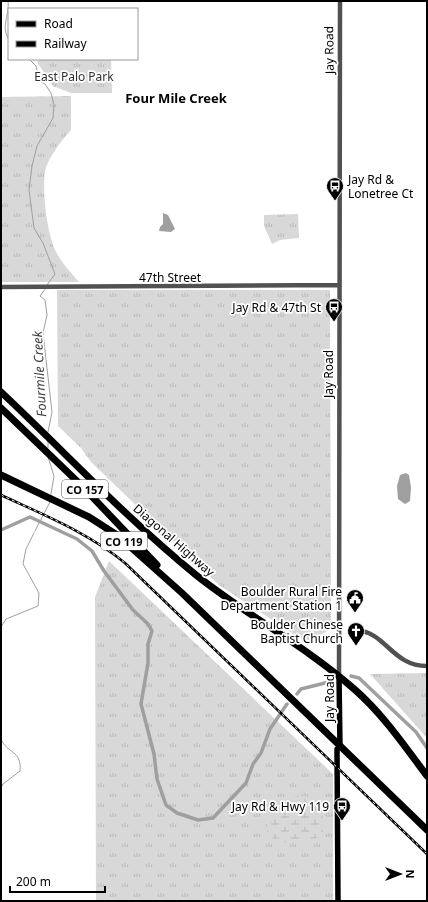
<svg xmlns="http://www.w3.org/2000/svg" width="428" height="902" font-family="'Noto Sans',sans-serif">
  <defs>
    <pattern id="grass-tufts" width="24" height="20" patternUnits="userSpaceOnUse"><rect width="24" height="20" fill="#d8d8d8"/><path d="M3 7l-1-3M5 7V3M7 7l1-3M15 17l-1-3M17 17v-4M19 17l1-3" fill="none" stroke="#b8b8b8"/></pattern>
    <pattern id="wetland-marsh" width="20" height="14" patternUnits="userSpaceOnUse"><rect width="20" height="14" fill="#d8d8d8"/><path d="M1 5h8M5 5V1M11 12h8M15 12V8" fill="none" stroke="#b8b8b8"/></pattern>
  </defs>
  <rect width="100%" height="100%" fill="#fff"/>
  <path fill="url(#grass-tufts)" d="M40,59H111L112,93H71L53,86L37,62Z
    M71,96V130C62,140 47,159 45,172C42,192 47,232 55,250C61,262 70,272 79,282H1V97Z
    M298,214L299,238L280,240L272,244L264,226V215Z
    M57,290H330L331,629L320,635V642H306L219,585L91,462L81,448L58,426Z
    M109,561L333,774V901H96L95,597Z
    M427,673V738L370,674Z"/>
  <path fill="url(#wetland-marsh)" d="M297,796C301,796 306,796 310,797C325,802 325,824 322,837C309,839 295,844 282,842C250,834 275,802 297,796Z"/>
  <path fill="#9f9f9f" d="M163,213L168,215L175,229L171,232L159,231L160,227L163,224Z
    M406,473L409,475L411,487L410,501L405,504L398,499L397,486L400,475Z"/>
  <g fill="none" stroke-linecap="round" stroke-linejoin="round">
    <path stroke="#9f9f9f" stroke-width="1" d="M8,1C10,17 0,25 9,40
      M29,59L36,66L39,81L45,84L51,93L54,105L53,118L37,146L32,166L29,190L34,228L43,243L55,274L47,285
      M46,288L40,296L45,300L47,315L43,333L52,412L48,432
      M48,448V441
      M48,457L54,476L51,494
      M35,531L50,502
      M1,627L6,619L38,606L39,593L23,564L26,549L34,533
      M1,739C7,754 22,750 20,771L3,784L1,788"/>
    <path stroke="#9f9f9f" stroke-width="3.5" d="M1,530L30,517L77,539L92,551L104,571L133,610L148,624L152,631L148,644V663L141,704L154,754L157,779L166,805L177,813L198,820L213,818L246,783L253,764L261,753L270,729L287,704
      M351,676L359,678L416,732L427,748
      M297,694L301,689L329,682"/>
    <path stroke="#515151" stroke-width="4.5" d="M1,287L339,285
      M356,630C386,632 392,666 427,666
      M339,677L340,1"/>
    <path stroke="#000" stroke-width="5.5" d="M339,677L340,747
      M338,901L337,749L340,747"/>
    <path stroke="#000" stroke-width="7" d="M1,392C66,453 126,518 196,575C246,615 304,645 353,688C382,713 404,745 427,776
      M1,408L81,485L157,565
      M1,475L89,517L117,535L182,593L427,830"/>
    <g stroke="#000" stroke-width="2.5">
      <path id="rail" d="M1,495C44,515 89,533 125,563L427,854"/>
    </g>
    <use href="#rail" stroke="#fff" stroke-width="1" stroke-dasharray="3" stroke-linecap="butt"/>
  </g>
  <defs>
    <g id="bus-pin" transform="scale(0.9)"><path d="M0 17L-7.5 6A9.5 9.5 0 1 1 7.5 6Z" fill="#000" stroke="#fff"/><path d="M-5-6H5V4H4V6H2V4H-2V6H-4V4H-5ZM-3.5-4V0h7V-4ZM-3.5 1.2v1.5H-2V1.2ZM2 1.2v1.5H3.5V1.2Z" fill="#fff"/></g>
    <g id="civic-pin" transform="scale(0.9)"><path d="M0 17L-7.5 6A9.5 9.5 0 1 1 7.5 6Z" fill="#000" stroke="#fff"/><path d="M-.6-6.5H3V-4.5H.6V-3L4-1V1h2V6H-6V1h2V-1L-.6-3ZM-1.2 2.5V6h2.4V2.5Z" fill="#fff"/></g>
    <g id="church-pin" transform="scale(0.9)"><path d="M0 17L-7.5 6A9.5 9.5 0 1 1 7.5 6Z" fill="#000" stroke="#fff"/><path d="M-1.2-6h2.4v3.5h3.3v2.4h-3.3V6h-2.4V-.1h-3.3v-2.4h3.3Z" fill="#fff"/></g>
  </defs>
  <g fill-rule="evenodd">
    <use href="#bus-pin" x="335" y="186"/>
    <use href="#bus-pin" x="334" y="307"/>
    <use href="#civic-pin" x="355" y="598"/>
    <use href="#church-pin" x="356" y="631"/>
    <use href="#bus-pin" x="342" y="806"/>
  </g>
  <g text-anchor="middle" dominant-baseline="central" stroke-width="3.5" stroke-linejoin="round" paint-order="stroke">
    <g fill="#fff" stroke="#4c4c4c" stroke-width="1">
      <rect x="62" y="480" width="46" height="18" rx="3"/>
      <rect x="101" y="532" width="46" height="18" rx="3"/>
    </g>
    <g font-size="11" font-weight="bold" fill="#000">
      <text x="85" y="489">CO 157</text>
      <text x="124" y="541">CO 119</text>
    </g>
    <g font-size="12" fill="#000" stroke="#fff">
      <text transform="translate(329 50) rotate(-91)">Jay Road</text>
      <text x="170" y="277">47th Street</text>
      <text transform="translate(328 374) rotate(-90)">Jay Road</text>
      <text transform="translate(174 540) rotate(41)">Diagonal Highway</text>
      <text transform="translate(329 698) rotate(-90)">Jay Road</text>
    </g>
    <g font-size="12" fill="#2f2f2f" stroke="#fff">
      <text x="74" y="76">East Palo Park</text>
    </g>
    <g font-size="12" fill="#000" stroke="#fff" text-anchor="end">
      <text x="348" y="179" text-anchor="start">Jay Rd &amp;<tspan x="348" dy="14">Lonetree Ct</tspan></text>
      <text x="321" y="307">Jay Rd &amp; 47th St</text>
      <text x="342" y="591">Boulder Rural Fire<tspan x="342" dy="14">Department Station 1</tspan></text>
      <text x="343" y="624">Boulder Chinese<tspan x="343" dy="14">Baptist Church</tspan></text>
      <text x="329" y="806">Jay Rd &amp; Hwy 119</text>
    </g>
    <g font-size="13" font-weight="bold" fill="#000" stroke="#fff">
      <text x="176" y="98">Four Mile Creek</text>
    </g>
    <g font-size="13" font-style="italic" fill="#404040" stroke="#fff">
      <text transform="translate(39 374) rotate(-93)">Fourmile Creek</text>
    </g>
  </g>
  <rect width="428" height="902" fill="none" stroke="#000000" stroke-width="4"/>
  <rect x="8" y="8" width="130" height="52" fill="#ffffff" stroke="#999999"/>
  <rect x="16" y="21" width="20" height="6" fill="#000000" stroke="#999999"/>
  <text x="44" y="28" font-size="12" fill="#000000">Road</text>
  <rect x="16" y="41" width="20" height="6" fill="#000000" stroke="#999999"/>
  <text x="44" y="48" font-size="12" fill="#000000">Railway</text>
  <g transform="translate(400 874) rotate(90)" stroke="#ffffff" stroke-width="3" paint-order="stroke">
  <path d="M0-3L7 15L0 10L-7 15Z" fill="#000000"/>
  <text y="-6" font-size="11" font-weight="bold" text-anchor="middle" fill="#000000">N</text>
  </g>
  <path d="M10 886v6h95v-6" fill="none" stroke="#000000" stroke-width="2"/>
  <text x="16" y="886" font-size="12" fill="#000000" stroke="#ffffff" stroke-width="3" paint-order="stroke">200 m</text>
</svg>
